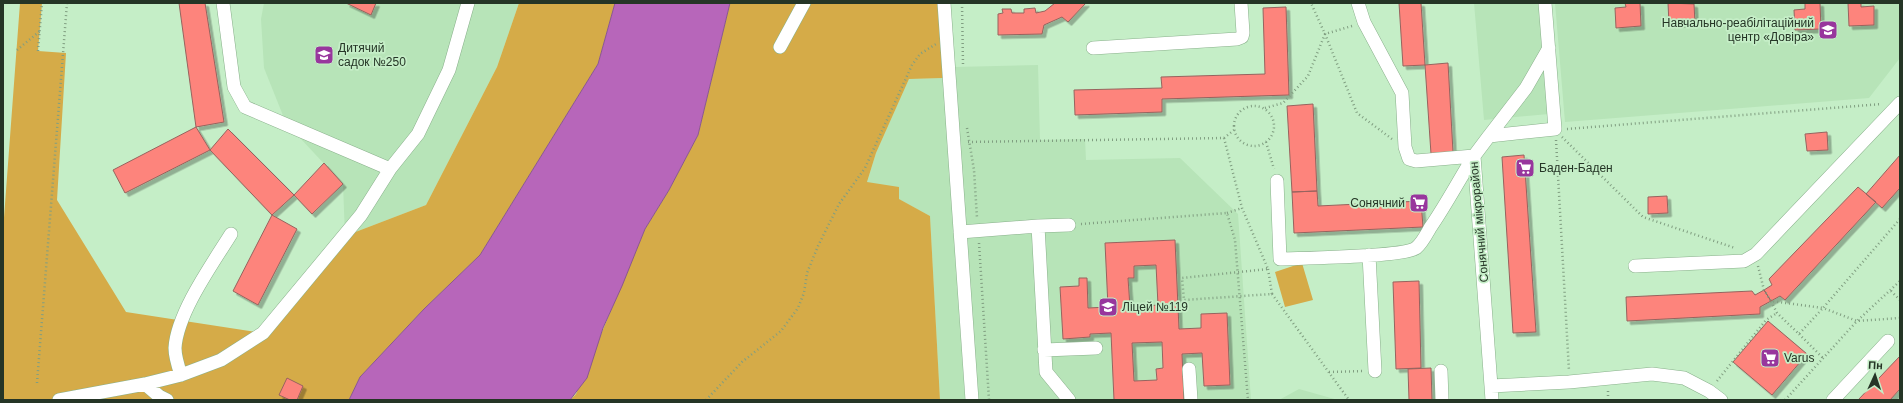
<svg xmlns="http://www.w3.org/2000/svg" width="1903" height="403" font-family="Arial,sans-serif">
  <defs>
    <filter id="shadow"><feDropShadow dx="3.5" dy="3.5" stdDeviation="0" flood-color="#0004"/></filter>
  </defs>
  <rect width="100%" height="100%" fill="#c5eec7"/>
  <path fill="#b7e4b8" d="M264,3H519L497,67L426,205L345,236L343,184L286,123L264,68L261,19Z
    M1474,3H1539L1549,114L1484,120Z
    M1555,3H1900V58L1869,98L1565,122Z
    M1038,65L1040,140L1085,139L1086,160L1180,158L1238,214L1251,400H978L955,67Z
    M943,78L965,400H940L930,216L867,182L876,153L909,79Z
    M1299,389L1338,400H1279Z"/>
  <path fill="#d5ab48" d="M20,3H42L38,51L66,53L57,200L126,312L263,333L345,236L426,205L497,67L519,3H615L598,64L480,255L424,309L360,377L349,400H3V231Z
    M730,3H938L943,78L909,79L876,153L867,182L899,187V199L930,216L940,400H570L576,394L645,229L669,190L698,135Z
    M1302,263L1313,300L1285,307L1275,272Z"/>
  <path fill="#b766ba" stroke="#8b578e" d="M615,3H730L698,135L669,190L645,229L622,286L603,328L587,378L570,400H349L360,377L424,309L480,255L598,64Z"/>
  <path fill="#fd847b" stroke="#97635e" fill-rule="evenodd" filter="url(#shadow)" d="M179,3H205L224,122L196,127Z
    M346,3H376L371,15Z
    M1055,3H1086L1068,22L1062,17L1044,25L1042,34L998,35V14L1003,13L1002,9H1011L1012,13H1024V9L1035,8L1036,13L1045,11Z
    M1399,3H1421L1425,65L1403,66Z
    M1625,3H1640L1641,26L1616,28L1615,8L1626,7Z
    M1668,3L1694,4L1695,23L1669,24Z
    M1805,3H1820L1821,29L1795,30L1794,10L1805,9Z
    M1848,3H1861V7L1874,6V25L1849,26Z
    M1286,7L1289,95L1162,99V112L1075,115L1074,90L1162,88L1161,77L1265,74L1263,8Z
    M1448,63L1453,152L1431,154L1425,65Z
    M1313,104L1317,191L1292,192L1287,106Z
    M196,127L210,150L125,193L113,170Z
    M228,129L294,195L272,215L210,150Z
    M1827,132L1828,150L1807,151L1805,134Z
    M1524,155L1536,332L1513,333L1502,157Z
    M1900,155V188L1882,208L1866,194Z
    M324,163L343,184L312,214L294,195Z
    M1858,187L1876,202L1785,300L1780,296L1771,301L1764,290L1772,285L1769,279Z
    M1317,191L1318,206L1421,201L1423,227L1294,233L1292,192Z
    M1667,196L1668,213L1648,214V197Z
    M272,215L297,229L258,305L233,291Z
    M1175,240L1179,329L1201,328V314L1227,313L1230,385L1204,386L1202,353L1182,354L1184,400H1114L1111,333L1090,334V337L1063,339L1060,287L1079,286V278H1087L1088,308L1108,307L1105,243ZM1156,265L1158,305L1130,307L1128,278H1134V266ZM1162,342L1163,368L1156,369L1157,380L1134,381L1132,343Z
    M1419,281L1421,368L1396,369L1393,282Z
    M1764,290L1771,301L1760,307V314L1627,321L1626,297L1752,291L1755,295Z
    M1768,321L1807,354L1772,395L1733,362Z
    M1900,356V389L1890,400H1858Z
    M1431,368L1432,400H1409L1408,369Z
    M287,378L303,386L297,400H290L279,395Z"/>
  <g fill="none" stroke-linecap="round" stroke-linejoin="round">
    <g stroke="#89b08b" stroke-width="14">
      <path id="minor" d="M223,3L234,87L245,107L390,169
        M944,3L972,400
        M1358,3L1364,22L1402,93L1405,147L1409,159L1416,161L1474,156L1489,136L1555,129L1545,3
        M780,47L804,3
        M1093,48L1237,39L1242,37L1243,33L1241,3
        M1489,136L1526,88L1549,48
        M1277,181L1280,259C1302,258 1403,257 1416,248C1422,243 1426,235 1430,228C1446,205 1459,180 1474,156L1491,386L1569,382L1652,374L1684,378L1709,391L1721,400
        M1038,226L1069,225
        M960,232L1038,226L1046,372L1069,400
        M1369,255L1375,371
        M1635,266L1744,261L1756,254L1900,103
        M1044,350L1096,348
        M1189,369L1191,400
        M1441,371L1442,400
        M181,375C178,366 175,357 175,348C177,313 213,263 231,234
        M145,384L159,396L167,400
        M1491,386L1492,400
        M59,400L145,384L181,375L221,360L263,333L361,215L390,169L418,134L449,70L468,3
        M1833,400L1888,341"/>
    </g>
    <path stroke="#809e81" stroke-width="2.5" stroke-dasharray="1 3" stroke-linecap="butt" d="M962,3L963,65
      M1352,26L1325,34L1357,113L1392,139
      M17,50L40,31
      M38,51L42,3
      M1234 126a20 20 0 1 1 40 0a20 20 0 1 1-40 0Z
      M1265,108L1283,103L1308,76L1325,34L1311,3
      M967,128L974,170L977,218
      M1567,129L1882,104
      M1562,137L1643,217L1735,248
      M1224,138L1242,208L1268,269
      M1556,140L1569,371
      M968,142L1224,138L1234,130
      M1266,142L1274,169
      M1227,213L1242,208
      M1900,219L1823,308L1857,321L1900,318
      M1081,224L1227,213L1235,240L1248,400
      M979,243L989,400
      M1758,266L1764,290L1771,301L1823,308L1799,334L1777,313L1771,301
      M1268,269L1272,294L1184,300L1182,278Z
      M1891,291L1900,300
      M1272,294L1349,400
      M1799,334L1823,358
      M1329,372L1364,371
      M1717,381L1766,320L1777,313
      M37,383L67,3
      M1608,391V400
      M706,400L742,362L781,331L798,308L804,293L807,273L818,246L839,204L865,168L912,65L920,54L936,44
      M1785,400L1857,321L1900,281"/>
    <use href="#minor" stroke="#fff" stroke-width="13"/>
  </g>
  <defs>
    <g id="school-square" transform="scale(1)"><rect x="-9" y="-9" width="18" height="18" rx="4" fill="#98369d" stroke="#c5eec7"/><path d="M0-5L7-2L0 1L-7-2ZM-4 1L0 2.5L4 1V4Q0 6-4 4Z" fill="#fff"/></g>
    <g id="supermarket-square" transform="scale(1)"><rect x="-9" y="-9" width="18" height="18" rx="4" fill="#98369d" stroke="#c5eec7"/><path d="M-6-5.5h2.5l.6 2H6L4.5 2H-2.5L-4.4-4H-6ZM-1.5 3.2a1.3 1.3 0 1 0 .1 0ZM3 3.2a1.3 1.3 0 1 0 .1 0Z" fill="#fff"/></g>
  </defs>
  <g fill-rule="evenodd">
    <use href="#school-square" x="1828" y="30"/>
    <use href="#school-square" x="324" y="55"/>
    <use href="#supermarket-square" x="1525" y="168"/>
    <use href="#supermarket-square" x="1419" y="203"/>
    <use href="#school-square" x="1108" y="307"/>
    <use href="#supermarket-square" x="1770" y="358"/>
  </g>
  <g text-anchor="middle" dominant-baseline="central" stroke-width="3.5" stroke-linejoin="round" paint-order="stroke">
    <g font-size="12" fill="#253526" stroke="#c5eec7" text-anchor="start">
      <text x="1814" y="23" text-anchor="end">Навчально-реабілітаційний<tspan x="1814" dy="14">центр «Довіра»</tspan></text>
      <text x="338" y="48">Дитячий<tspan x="338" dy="14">садок №250</tspan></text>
      <text x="1539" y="168">Баден-Баден</text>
      <text x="1405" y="203" text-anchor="end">Сонячний</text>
      <text x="1122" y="307">Ліцей №119</text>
      <text x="1784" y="358">Varus</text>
    </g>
    <g font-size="12" fill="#253526" stroke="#c5eec7">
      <text transform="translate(1479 222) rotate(-95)">Сонячний мікрорайон</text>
    </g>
  </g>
  <rect width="1903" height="403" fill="none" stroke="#253526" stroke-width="8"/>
  <g transform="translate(1875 375) rotate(3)" stroke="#c5eec7" stroke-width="3" paint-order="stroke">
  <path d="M0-3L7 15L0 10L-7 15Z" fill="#253526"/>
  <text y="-6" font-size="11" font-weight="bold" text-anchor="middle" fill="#253526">Пн</text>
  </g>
</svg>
